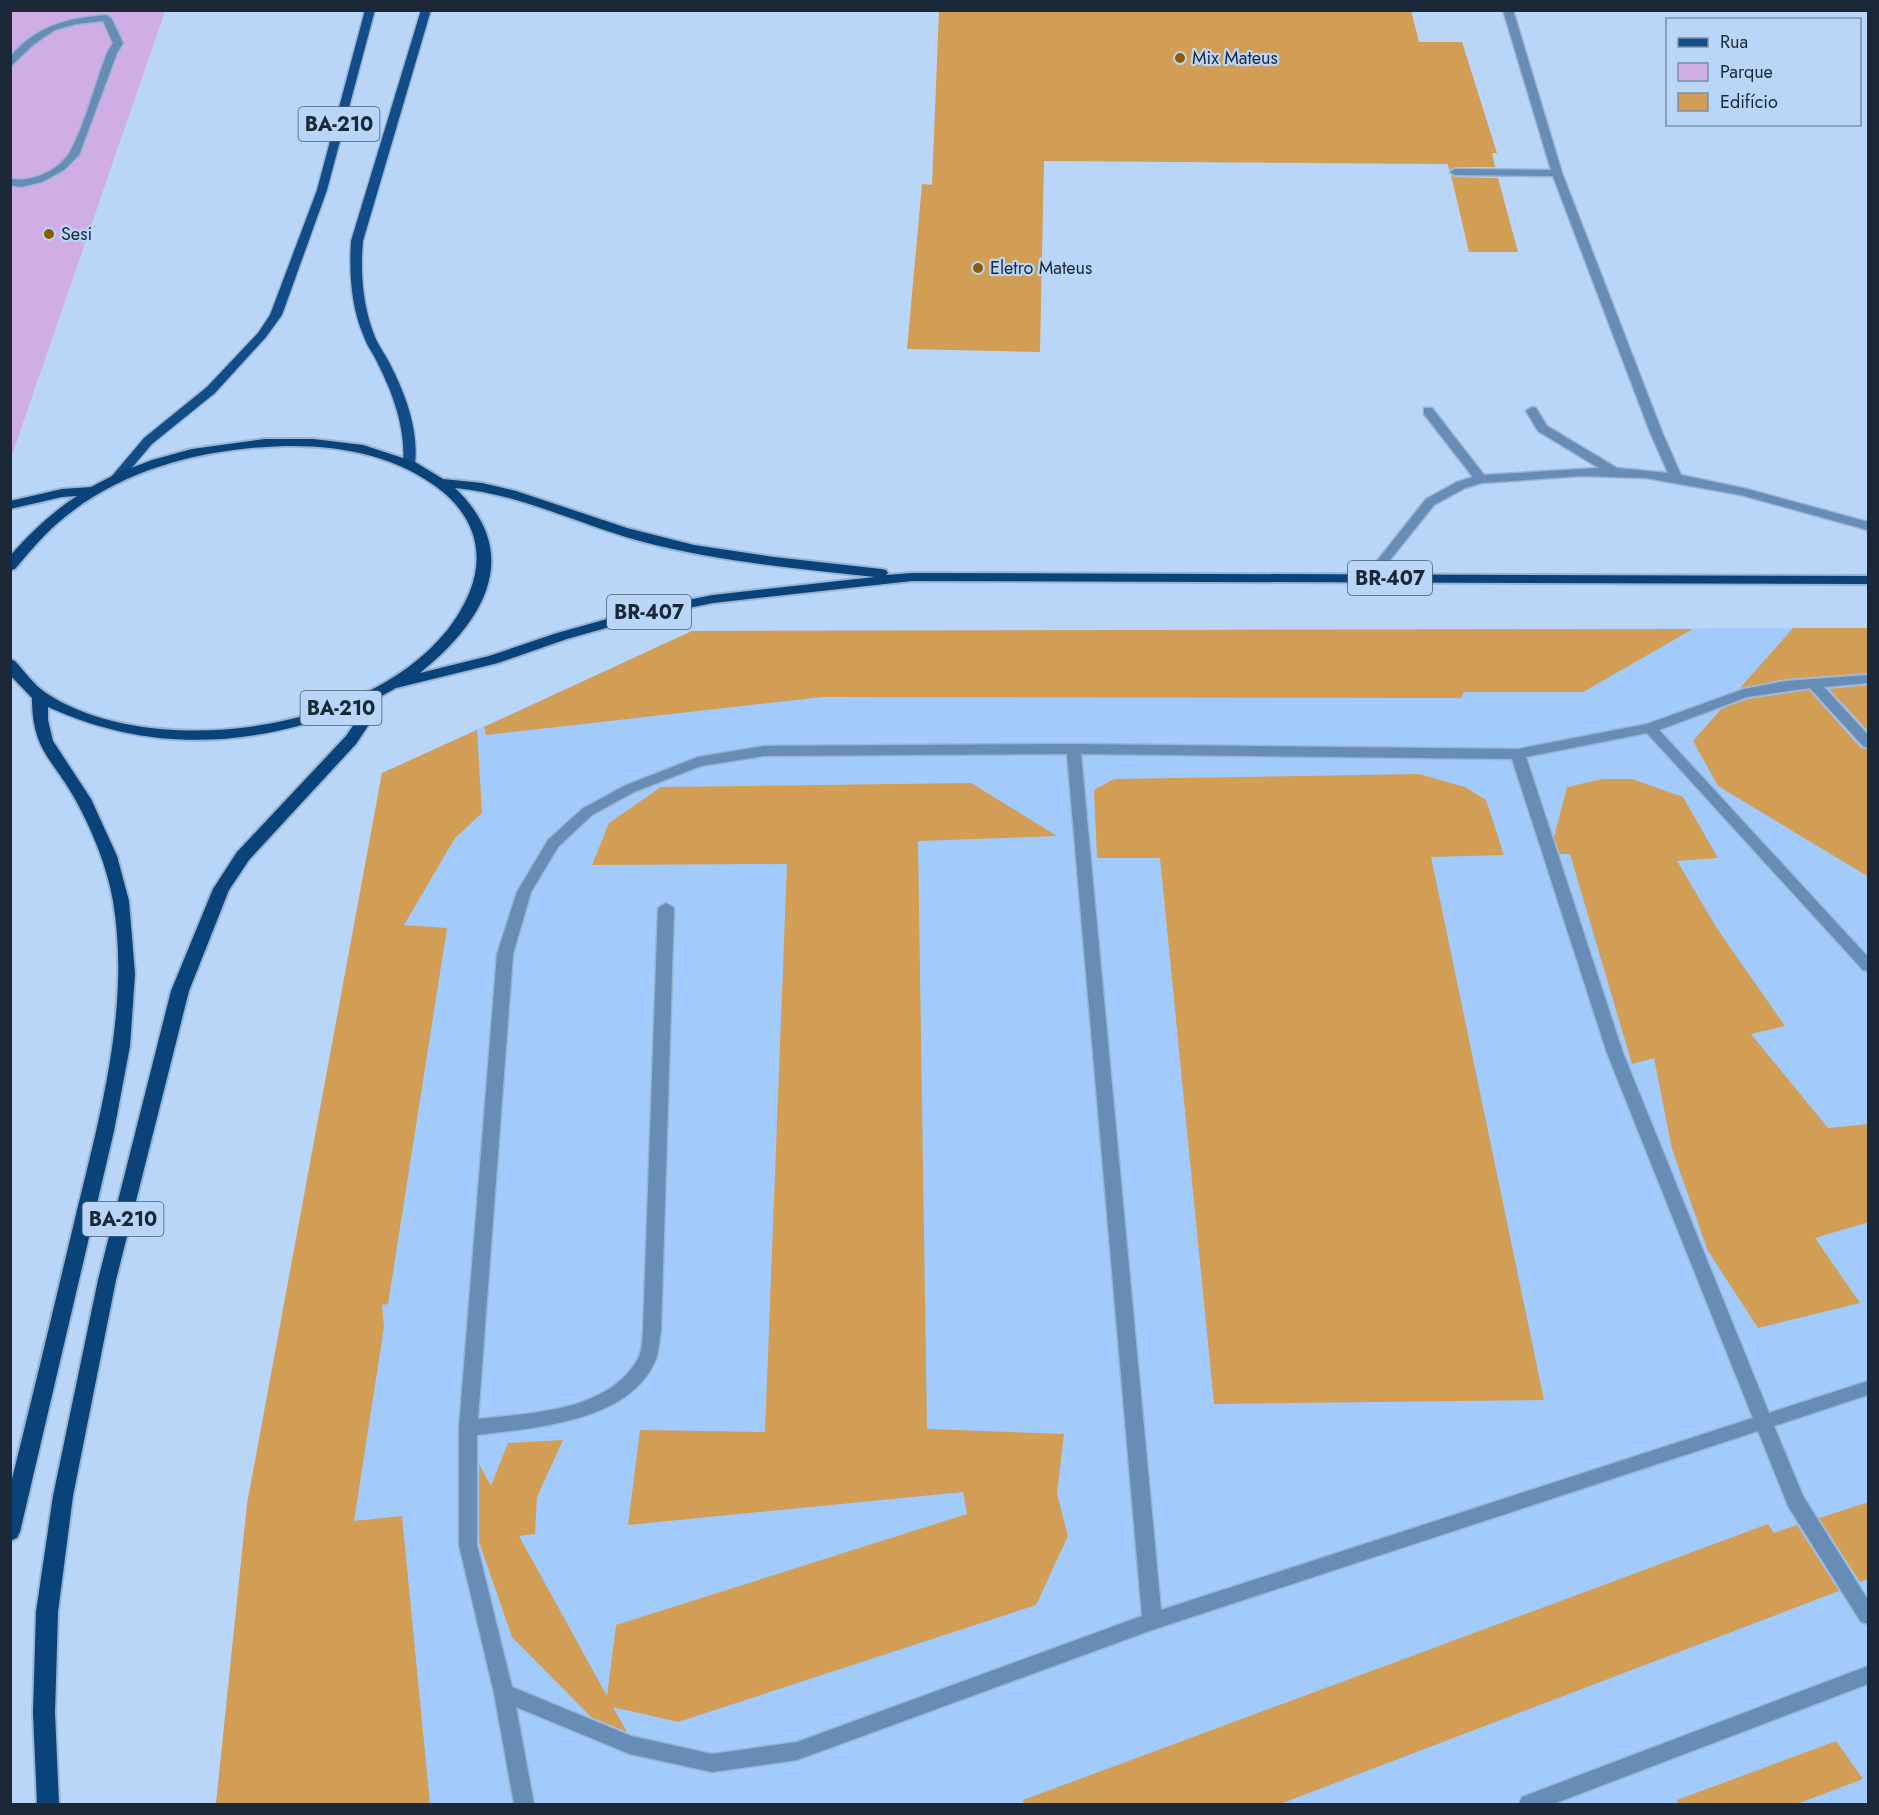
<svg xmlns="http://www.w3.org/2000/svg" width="1879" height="1815" font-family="Jost,sans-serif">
  <rect width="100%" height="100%" fill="#b9d6f8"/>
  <path fill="#a2cbfc" d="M1868,628V1804H216L244,1534L382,773L692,631Z"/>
  <path fill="#d0ade4" d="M11,11H165L11,458Z"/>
  <path fill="#d29d54" d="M939,10H1411L1419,42H1462L1497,153H1492L1495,167H1455L1449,170L1448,164L1044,161L1040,352L907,349L922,184L932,185Z
    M1451,175L1455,177L1498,178L1518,252H1469Z
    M1793,628H1869V673L1786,679L1740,688Z
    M1693,629L1583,692H1464L1461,698L822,697L486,735L484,727L692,631Z
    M1869,685V732L1829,689Z
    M1809,690L1861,748L1869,750V877L1718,786L1693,741L1721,709L1748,699Z
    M477,730L482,813L455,838L404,925L447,928L388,1304L382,1305L384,1327L354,1521L402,1516L430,1804H216L247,1504L382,773Z
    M1419,774L1465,787L1486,800L1504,855L1431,857L1544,1400L1214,1404L1160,858H1097L1094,790L1114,779Z
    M1603,779H1632L1683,797L1718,858L1677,861L1718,930L1785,1026L1751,1034L1828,1128L1869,1124V1222L1815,1238L1860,1303L1758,1328L1708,1251L1672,1149L1654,1058L1632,1064L1570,854H1560L1554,837L1567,787Z
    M971,783L1057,836L918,841L927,1429L1064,1434L1057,1494L1068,1536L1036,1605L678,1722L613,1707L627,1732L591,1717L512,1637L479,1542V1464L491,1486L508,1443L563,1440L537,1497L535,1534L519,1536L607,1696L616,1625L967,1514L963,1492L628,1525L640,1430L765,1432L787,864L592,865L609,823L661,787Z
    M1869,1502V1579L1860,1582L1819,1518Z
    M1768,1524L1774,1533L1797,1525L1839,1591L1280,1804H1024L1023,1800Z
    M1836,1741L1863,1779L1797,1804H1678L1677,1800Z"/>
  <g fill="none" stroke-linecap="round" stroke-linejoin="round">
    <g stroke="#99b3d2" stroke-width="3">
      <path id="service" d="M1503,10H1513L1562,173L1662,432L1681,475L1747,489L1868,522V530L1741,495L1646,478L1581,476L1482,483L1465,488L1434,505L1385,566L1383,581H1373V566L1426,499L1457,482L1473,477L1424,414V408H1432L1484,475L1599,468L1538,431L1526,411L1532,407L1536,408L1547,426L1617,468L1668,473L1650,432L1553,176L1455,175L1450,172L1455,169L1551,170Z
        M106,15L111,18L123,43L117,53L79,155L64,170L42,182L21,187L10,185V179C31,183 61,170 71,150C85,124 96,82 107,53L113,43L103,21L76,24L55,30L34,44L10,67V57C36,26 67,18 106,15Z
        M1868,675V683L1824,687L1868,735V748L1863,746L1810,688L1747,697L1659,730L1868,957V971L1863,970L1647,733L1526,757L1623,1053L1769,1413L1868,1381V1395L1774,1426L1803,1496L1868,1600V1624L1861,1622L1788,1506L1758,1431L1152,1630L797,1760L712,1772L630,1754L516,1707L534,1804H514L494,1693L459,1545V1428L497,954L517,892L548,840L582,809L624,786L698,757L764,746L1074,744L1518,749L1647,724L1744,689L1786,681ZM1067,754L1142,1616L797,1742L712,1754L631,1736L512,1687L477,1545V1435C534,1428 631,1422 656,1359C659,1351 659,1341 661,1332L674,908L666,903L658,908L643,1332C642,1341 642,1352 638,1359C608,1412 530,1413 478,1419L513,954L531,892L558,847L592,815L634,792L701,766L764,756ZM1081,754L1512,759L1607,1053L1753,1418L1161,1610Z
        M1868,1666V1684L1553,1804H1519L1522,1797Z"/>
    </g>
    <g stroke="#99b3d2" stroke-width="3">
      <path id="primary" d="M365,10H375L327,190L282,315L266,337L215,393L152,444L119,483H111L109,480L111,477L144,438L207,387L258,333L270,315L317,190Z
        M421,10H431L363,241C360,274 363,307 375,337C379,346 384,353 389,362C405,393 419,429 415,464L409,468L403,464C406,429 393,393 377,362C373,353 367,346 364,337C351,307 349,273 351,241Z"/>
    </g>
    <g stroke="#99b3d2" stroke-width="4">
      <path id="trunk" d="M265,439H313L363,445L415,462L443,479L482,483L516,491L627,528L694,545L774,557L881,569L886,570L888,573L886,575L912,573L1868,576V584L912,581L713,603L645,617L567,639L498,663L396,688L378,698L372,720L356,744L249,860L229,890L189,991L116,1280L73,1496L58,1612L55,1713L59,1804H37L33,1713L36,1612L53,1496L98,1280L171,991L213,889L237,852L346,736L357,720L362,705C255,747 154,755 48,707V720L53,741L91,799L117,856L129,901L135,974L130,1046L114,1131L20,1532L17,1538L10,1541V1487C32,1399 53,1311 74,1223C99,1119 131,1009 113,901C107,866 92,830 75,799C52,758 32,750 32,698L10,675V659L15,661C25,672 34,685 46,693C160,769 416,727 470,591C485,553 474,518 443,492C399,456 341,445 285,446C209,448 126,467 65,517C46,532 31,550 15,569L10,570V556C30,533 51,513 77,496L62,497L10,509V501L62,489L91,487L118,473L152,460L192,449ZM455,488C520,494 578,524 640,541C717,562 797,568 875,577L713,595L643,609L557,633L489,656L420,673C483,622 525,555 455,488Z"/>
    </g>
    <use href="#service" fill="#678cb6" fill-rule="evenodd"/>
    <use href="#primary" fill="#124d89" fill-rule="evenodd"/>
    <use href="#trunk" fill="#0a427a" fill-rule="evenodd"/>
  </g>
  <g fill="#8c5c04" stroke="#b9d6f8" stroke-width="2">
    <circle cx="1180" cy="58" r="6"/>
    <circle cx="49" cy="234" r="6"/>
    <circle cx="978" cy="268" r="6"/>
  </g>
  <g text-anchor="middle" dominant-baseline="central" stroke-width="4.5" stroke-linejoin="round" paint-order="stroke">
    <g font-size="18" fill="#1a2838" stroke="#b9d6f8" text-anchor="start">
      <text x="1192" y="58">Mix Mateus</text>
      <text x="61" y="234">Sesi</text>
      <text x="990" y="268">Eletro Mateus</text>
    </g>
    <g fill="#b9d6f8" stroke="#4a5c72" stroke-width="1.5">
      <rect x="298.5" y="107" width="81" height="34" rx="4.5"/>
      <rect x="1348" y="561" width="84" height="34" rx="4.5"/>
      <rect x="607" y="595" width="84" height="34" rx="4.5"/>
      <rect x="300.5" y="691" width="81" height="34" rx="4.5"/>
      <rect x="82.5" y="1202" width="81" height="34" rx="4.5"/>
    </g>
    <g font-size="20" font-weight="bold" fill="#1a2838">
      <text x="339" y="124">BA-210</text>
      <text x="1390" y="578">BR-407</text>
      <text x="649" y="612">BR-407</text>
      <text x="341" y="708">BA-210</text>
      <text x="123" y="1219">BA-210</text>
    </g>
  </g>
  <rect width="1879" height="1815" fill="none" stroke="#1a2838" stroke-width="24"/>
  <rect x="1666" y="18" width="195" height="108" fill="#b9d6f8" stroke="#7990ab" stroke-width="1.5"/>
  <rect x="1678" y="38" width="30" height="9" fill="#124d89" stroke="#7990ab" stroke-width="1.5"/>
  <text x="1720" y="48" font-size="18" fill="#1a2838">Rua</text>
  <rect x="1678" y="63" width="30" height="18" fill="#d0ade4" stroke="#7990ab" stroke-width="1.5"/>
  <text x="1720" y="78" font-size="18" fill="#1a2838">Parque</text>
  <rect x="1678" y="93" width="30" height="18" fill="#d29d54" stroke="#7990ab" stroke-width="1.5"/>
  <text x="1720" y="108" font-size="18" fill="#1a2838">Edifício</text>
</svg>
